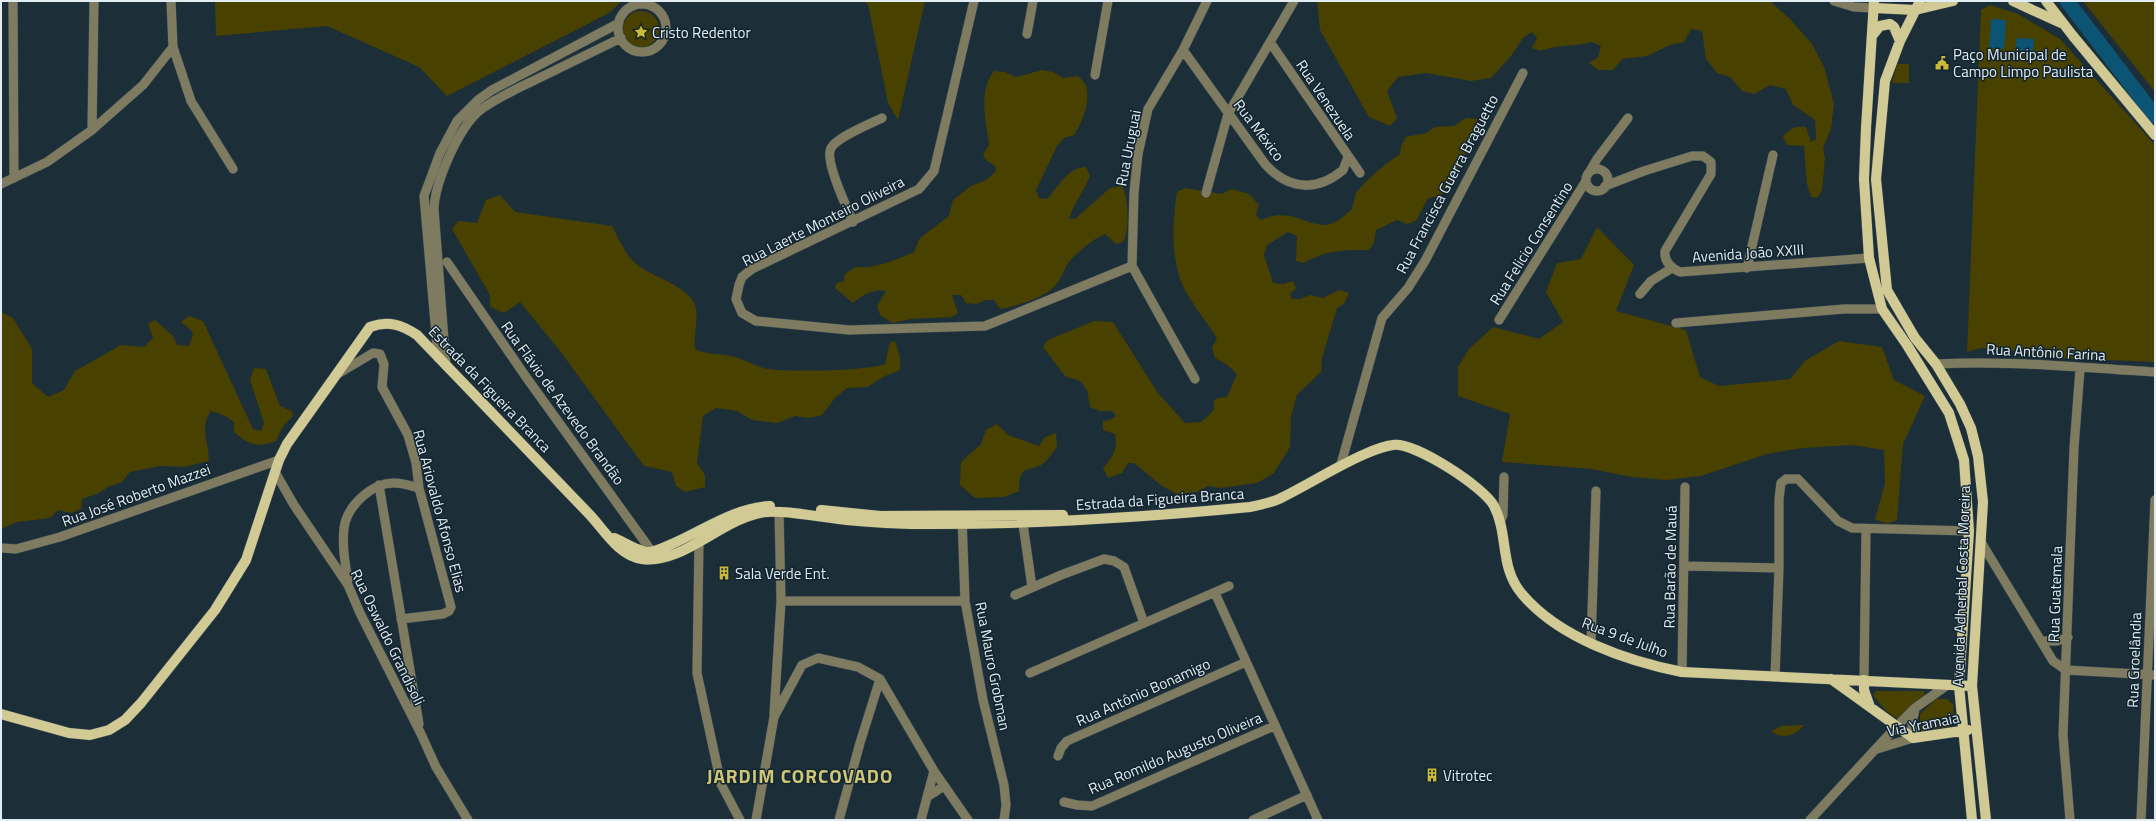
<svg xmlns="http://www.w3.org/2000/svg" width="2156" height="821" font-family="'Titillium Web',sans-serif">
  <rect width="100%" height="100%" fill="#1c2e38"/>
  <path fill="#494100" d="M215,1H622L609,13L447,96L419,67L327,26L216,36Z
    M861,1H925L898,120L888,103L868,4Z
    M1317,1H1770L1790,19L1812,44L1824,67L1834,104L1831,129L1823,148L1825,159L1822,191L1817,198L1811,197L1807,184L1804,146L1787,145L1783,137C1790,128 1795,126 1806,127L1811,142L1816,139L1815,120L1793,105L1786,89L1770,85L1754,94L1742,91L1730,77L1717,73L1706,59L1702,31L1691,29L1684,42L1670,45L1647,56L1622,59L1613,70H1598L1589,63L1598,57L1601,46L1592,42C1575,47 1557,44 1541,51L1532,48L1537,38L1532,32L1523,38L1511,56L1491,78L1471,81L1426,73L1398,77L1387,91L1397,118L1390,126L1369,117L1320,30Z
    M2083,1H2155V92Z
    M1990,5L2018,14L2060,39L2155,145V362L2039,357L2017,351L1980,348L1967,352L1981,10Z
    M623 29a18 18 0 1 1 36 0a18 18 0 1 1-36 0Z
    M1897,64H1909V83H1892Z
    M1042,70L1053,72L1063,78L1078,76C1081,79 1085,83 1086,86C1091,102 1082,123 1074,135L1064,138L1057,146L1036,190L1039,198L1047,199C1059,186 1068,167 1086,167L1090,176C1084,191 1074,203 1069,219H1075L1110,188L1122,186C1128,195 1130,230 1124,240C1122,243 1120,243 1116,244L1105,234C1094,238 1072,256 1067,265C1063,273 1060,281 1054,287C1045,297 1014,307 1000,309L994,300H985L977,304L966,303L961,295H952L958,313L952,317L910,319L892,323L880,315L877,306L886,291C872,289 863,295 853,303L835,288L837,283L844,281L845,274L855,267C875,269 895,260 914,252L920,238L949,216L953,200L971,186L986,180L996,171L995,166L986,160L983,154L989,145C986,121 978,91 994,71L1005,72L1016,77Z
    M1466,118L1477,119L1479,133L1468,147L1453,182L1440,196L1428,198L1416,221L1407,224L1397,220L1376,230L1374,243L1369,250C1341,250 1328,250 1303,263L1296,261L1297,236L1288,232L1267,245L1264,255L1273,283L1284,284L1293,281L1296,288L1290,294L1292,299H1300L1310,295L1323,298L1339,290L1349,293L1344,304L1337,308L1322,358L1321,372L1297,395L1291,416L1290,447L1274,473L1257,483L1220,488L1208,486L1197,492L1177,494L1162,486L1134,463H1128L1122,473L1108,478L1103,468C1113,457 1118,449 1115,434L1103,430V421L1110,420L1116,416L1112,411H1100L1090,407L1087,390L1080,381L1065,376L1043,347L1048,340L1094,321L1113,322L1158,393L1185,423L1201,422L1214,410V401L1218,398L1227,397L1237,374L1226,364L1215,358L1212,348L1217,338C1207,323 1195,308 1186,292C1170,262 1172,225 1177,192L1185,188L1222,194L1231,189L1249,194L1259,205L1256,215L1261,220C1294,205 1310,232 1333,223C1338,221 1350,212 1352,208C1354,204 1354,198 1356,193C1366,180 1386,163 1400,154L1401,146L1406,137L1426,133L1435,127L1454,126Z
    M500,195L515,212L612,226C619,239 626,257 639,266C654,278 693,287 696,309C698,323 693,336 695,349C707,355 718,353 731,356C744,359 756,367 769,369C788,372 869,371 885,364L890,342L895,341L900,357V370L883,377L867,387L847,388L835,398L822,415L809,418L795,416L777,423L752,420L737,411L716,408L703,416L697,463L705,475V487L685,492L676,486L672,472L644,466L560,351L520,302L504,313L490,307V295L452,229L458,221L477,223L486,200Z
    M1597,227L1634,265L1616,311L1686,330L1700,377L1719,386L1790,379L1806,360L1839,341L1882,347L1894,380L1925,396L1903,444L1897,520L1887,524L1875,519L1885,484L1884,450L1852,445L1802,448L1767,454L1701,476L1666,480L1632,477L1592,469L1502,462L1510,414L1458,396V367L1469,349L1493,327L1539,339L1563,322L1546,292L1557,263L1581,259Z
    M1,312L13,318L32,349V383L48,397L64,390L75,371L121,345L144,347L153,338L148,324L155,320L173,336L177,345L189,346L193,335L191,330L181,322L189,316L203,321L253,429L261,431L264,423L250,380L254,368L266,369L280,406L292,411L293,416L283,426L276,441C259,448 248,445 234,432V422L225,416L211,411C199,427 209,444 209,461L184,467L160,466L130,472L122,482L108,487L99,493L82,499L81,509L71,513L58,510L50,518L17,522L1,529Z
    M997,424L1008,435L1039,446L1045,437L1056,433L1057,447C1053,452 1049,458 1045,462C1030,475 1019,460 1019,491L1004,497L975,498L960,485L961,462L981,444L986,430Z
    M1876,691H1924L1925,695L1899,720L1886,711L1873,695Z
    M1936,699H1947L1953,704L1954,720L1950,727L1920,731V714Z
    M1804,725C1796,736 1782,740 1771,731L1781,726Z"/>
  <path fill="#0c5473" d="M1991,19L2006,20L2004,49L1989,48Z
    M2017,38L2034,39L2033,52L2015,50Z"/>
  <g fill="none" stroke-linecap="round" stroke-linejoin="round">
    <path stroke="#0c5473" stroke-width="15" d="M2067,1L2155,116"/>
    <g stroke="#384952" stroke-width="10">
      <path id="minor" d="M13,1L14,178
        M171,1L173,47L191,101L233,169
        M974,1L934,171L919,189L752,269L742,277L739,285L736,299L742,313L756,321L849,330L985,326L1132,266
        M1834,1L1854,7L1874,8
        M618 28a24 24 0 1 1 48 0a24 24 0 1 1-48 0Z
        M1027,34L1033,1
        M1270,42L1360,173
        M1183,50L1265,164C1288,190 1317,192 1343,170L1348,157
        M1095,75L1108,1
        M92,130L94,1
        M1586 180a11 11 0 1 1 22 0a11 11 0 1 1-22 0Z
        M1590,171L1597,159L1628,118
        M1,184L47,162L92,130L143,85L173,47
        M1605,186L1644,171L1692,156H1703L1711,162V174L1665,251C1664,262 1671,268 1680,272L1869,258
        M1206,193L1228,114L1294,1
        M853,222C847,208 824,160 831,148C837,137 870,124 882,118
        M447,262L526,377L655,556
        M1132,266L1134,193L1138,154L1148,109L1183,50L1207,1
        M1132,266L1195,379
        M1747,268L1773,155
        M1640,294L1651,281L1672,268
        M1499,320L1586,181
        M1676,323L1844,309H1882
        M438,358L424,196L440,153L457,121L478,100L492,90L619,23
        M1936,364C2009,360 2083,368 2155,372
        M446,366L434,209C435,182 458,129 479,111C496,98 516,89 535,80C564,66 592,52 621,38
        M336,375L373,353L380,354L384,364L382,387L408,435L416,463L419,488L451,607L449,611L443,614L401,619
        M1341,464L1382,318L1408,288L1425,261L1523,73
        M275,472L294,505L348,585L360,613L421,734L436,767L468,820
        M379,485L419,724
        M1019,516L1023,524L1032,587
        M962,518L965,601L983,700L1004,785L1006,805L1004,820
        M1500,522L1503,515L1504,477
        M699,541L697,673L721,784L740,820
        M1981,542L2053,661L2066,670L2155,675
        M1,548L16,549L60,537L279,460
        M1685,566L1779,568
        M348,580C345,563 342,546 344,528C347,506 372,482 395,483C403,483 411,486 419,488
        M1215,593L1318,820
        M1015,595L1061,575L1104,559L1114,561L1124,567L1144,623
        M781,601H965
        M2041,641H2057L2068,637
        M1591,644L1596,491
        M1682,672L1685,487
        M1030,673L1229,586
        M1775,677L1779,568V499L1781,483L1786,479H1798L1838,521L1852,528L1969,531
        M1864,680L1866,530
        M774,714L781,601L779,512
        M1877,749L1913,738L1912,723L1915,709
        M1058,756L1061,748L1067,741L1246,662
        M927,797L944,786
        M1064,802L1077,805L1092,806L1274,726
        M756,820L774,717L802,665L818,658L858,667L880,679L934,771L968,820
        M839,820L860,743L880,679
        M921,820L934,771
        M1253,820L1307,795
        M1810,820L1896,727L1915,708L1946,686
        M2070,820L2063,735L2074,448L2080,369
        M2141,820L2155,500"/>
    </g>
    <g stroke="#384952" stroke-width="11">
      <path id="major" d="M1874,1L1866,128L1864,179L1869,258L1882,309L1907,345L1949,413L1964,460L1969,531L1959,686L1972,820
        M1920,1L1900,41L1885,81L1876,179L1887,290L1915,338L1936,364L1960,404L1971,428L1978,456L1983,502L1972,686L1986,820
        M2013,1L2061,23
        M2046,1L2073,36L2155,135
        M1874,8L1915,10L1953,1
        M1872,36L1880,26L1890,24L1894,27L1900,41
        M821,510L880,516L1063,515
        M614,538C624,542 635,550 646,552C655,553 664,547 672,544C704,530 734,508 770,506
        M1831,679L1913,738L1968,730
        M1864,680V690L1870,707
        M1,714L69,733L90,735L109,730L125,720L141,703L215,610L246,560L279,460L287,444L370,327C388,320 402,325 417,335L590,515C604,530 619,556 642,559C683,565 723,517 766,512C787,510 810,516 832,518C858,522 884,523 911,524C1024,525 1137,518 1250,507C1259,505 1270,503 1279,499C1308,485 1335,467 1365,454C1374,450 1384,446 1393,445C1415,442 1484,487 1494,506C1509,535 1499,567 1522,594C1559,638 1627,661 1682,672L1972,686"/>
    </g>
    <use href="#minor" stroke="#7e7b61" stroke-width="9"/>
    <use href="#major" stroke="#d1ca95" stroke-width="10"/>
  </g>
  <defs>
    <g id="sight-bare" transform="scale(1.08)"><path d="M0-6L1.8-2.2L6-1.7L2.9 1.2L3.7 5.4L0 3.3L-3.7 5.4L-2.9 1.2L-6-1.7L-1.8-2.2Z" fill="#cbba39" stroke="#12242e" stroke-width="2.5" paint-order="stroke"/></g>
    <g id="civic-bare" transform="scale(1.08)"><path d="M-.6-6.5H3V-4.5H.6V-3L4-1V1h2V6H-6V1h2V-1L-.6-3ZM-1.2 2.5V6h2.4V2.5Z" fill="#cbba39" stroke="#12242e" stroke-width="2.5" paint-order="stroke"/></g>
    <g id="building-bare" transform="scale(1.08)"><path d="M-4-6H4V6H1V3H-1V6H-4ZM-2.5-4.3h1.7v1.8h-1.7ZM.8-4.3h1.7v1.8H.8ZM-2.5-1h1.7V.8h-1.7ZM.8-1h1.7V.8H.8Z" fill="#cbba39" stroke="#12242e" stroke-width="2.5" paint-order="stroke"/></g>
  </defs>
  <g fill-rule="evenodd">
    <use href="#sight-bare" x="641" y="32"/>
    <use href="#civic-bare" x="1942" y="63"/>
    <use href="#building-bare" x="724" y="573"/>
    <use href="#building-bare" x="1432" y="775"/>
  </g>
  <g text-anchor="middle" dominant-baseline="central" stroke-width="3" stroke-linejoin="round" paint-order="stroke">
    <g font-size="15" fill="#e1ecf3" stroke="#12242e" text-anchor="start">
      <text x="652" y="32">Cristo Redentor</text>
      <text x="1953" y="54">Paço Municipal de<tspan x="1953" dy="17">Campo Limpo Paulista</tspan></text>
      <text x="735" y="573">Sala Verde Ent.</text>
      <text x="1443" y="775">Vitrotec</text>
    </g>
    <g font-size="15" fill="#e1ecf3" stroke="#12242e">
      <text transform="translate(1326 100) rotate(56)">Rua Venezuela</text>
      <text transform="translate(1259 130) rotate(53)">Rua México</text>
      <text transform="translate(1128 148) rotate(-79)">Rua Uruguai</text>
      <text transform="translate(1447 184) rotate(-62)">Rua Francisca Guerra Braguetto</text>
      <text transform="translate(823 221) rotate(-27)">Rua Laerte Monteiro Oliveira</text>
      <text transform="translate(1531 243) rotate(-58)">Rua Felicio Consentino</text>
      <text transform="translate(1748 253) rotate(-4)">Avenida João XXIII</text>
      <text transform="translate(2046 352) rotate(3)">Rua Antônio Farina</text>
      <text transform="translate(490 389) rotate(46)">Estrada da Figueira Branca</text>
      <text transform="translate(563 403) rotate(54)">Rua Flávio de Azevedo Brandão</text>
      <text transform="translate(136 495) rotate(-20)">Rua José Roberto Mazzei</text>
      <text transform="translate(1160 499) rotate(-4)">Estrada da Figueira Branca</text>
      <text transform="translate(440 511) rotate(75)">Rua Ariovaldo Afonso Elias</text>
      <text transform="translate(1670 567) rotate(-89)">Rua Barão de Mauá</text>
      <text transform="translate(1961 586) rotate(-88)">Avenida Adherbal Costa Moreira</text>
      <text transform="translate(2055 594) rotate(-88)">Rua Guatemala</text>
      <text transform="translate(388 637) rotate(64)">Rua Oswaldo Grandisoli</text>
      <text transform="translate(1625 637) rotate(20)">Rua 9 de Julho</text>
      <text transform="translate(2134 660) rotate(-88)">Rua Groelândia</text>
      <text transform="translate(993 666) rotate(79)">Rua Mauro Grobman</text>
      <text transform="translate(1143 692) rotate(-24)">Rua Antônio Bonamigo</text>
      <text transform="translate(1923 724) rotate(-11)">Via Yramaia</text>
      <text transform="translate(1175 753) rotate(-23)">Rua Romildo Augusto Oliveira</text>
    </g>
    <g font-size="19" font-weight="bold" letter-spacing="1" fill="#cfc577" stroke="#12242e">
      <text x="800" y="775">JARDIM CORCOVADO</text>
    </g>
  </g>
  <rect width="2156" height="821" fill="none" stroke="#e1ecf3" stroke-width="4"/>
</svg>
